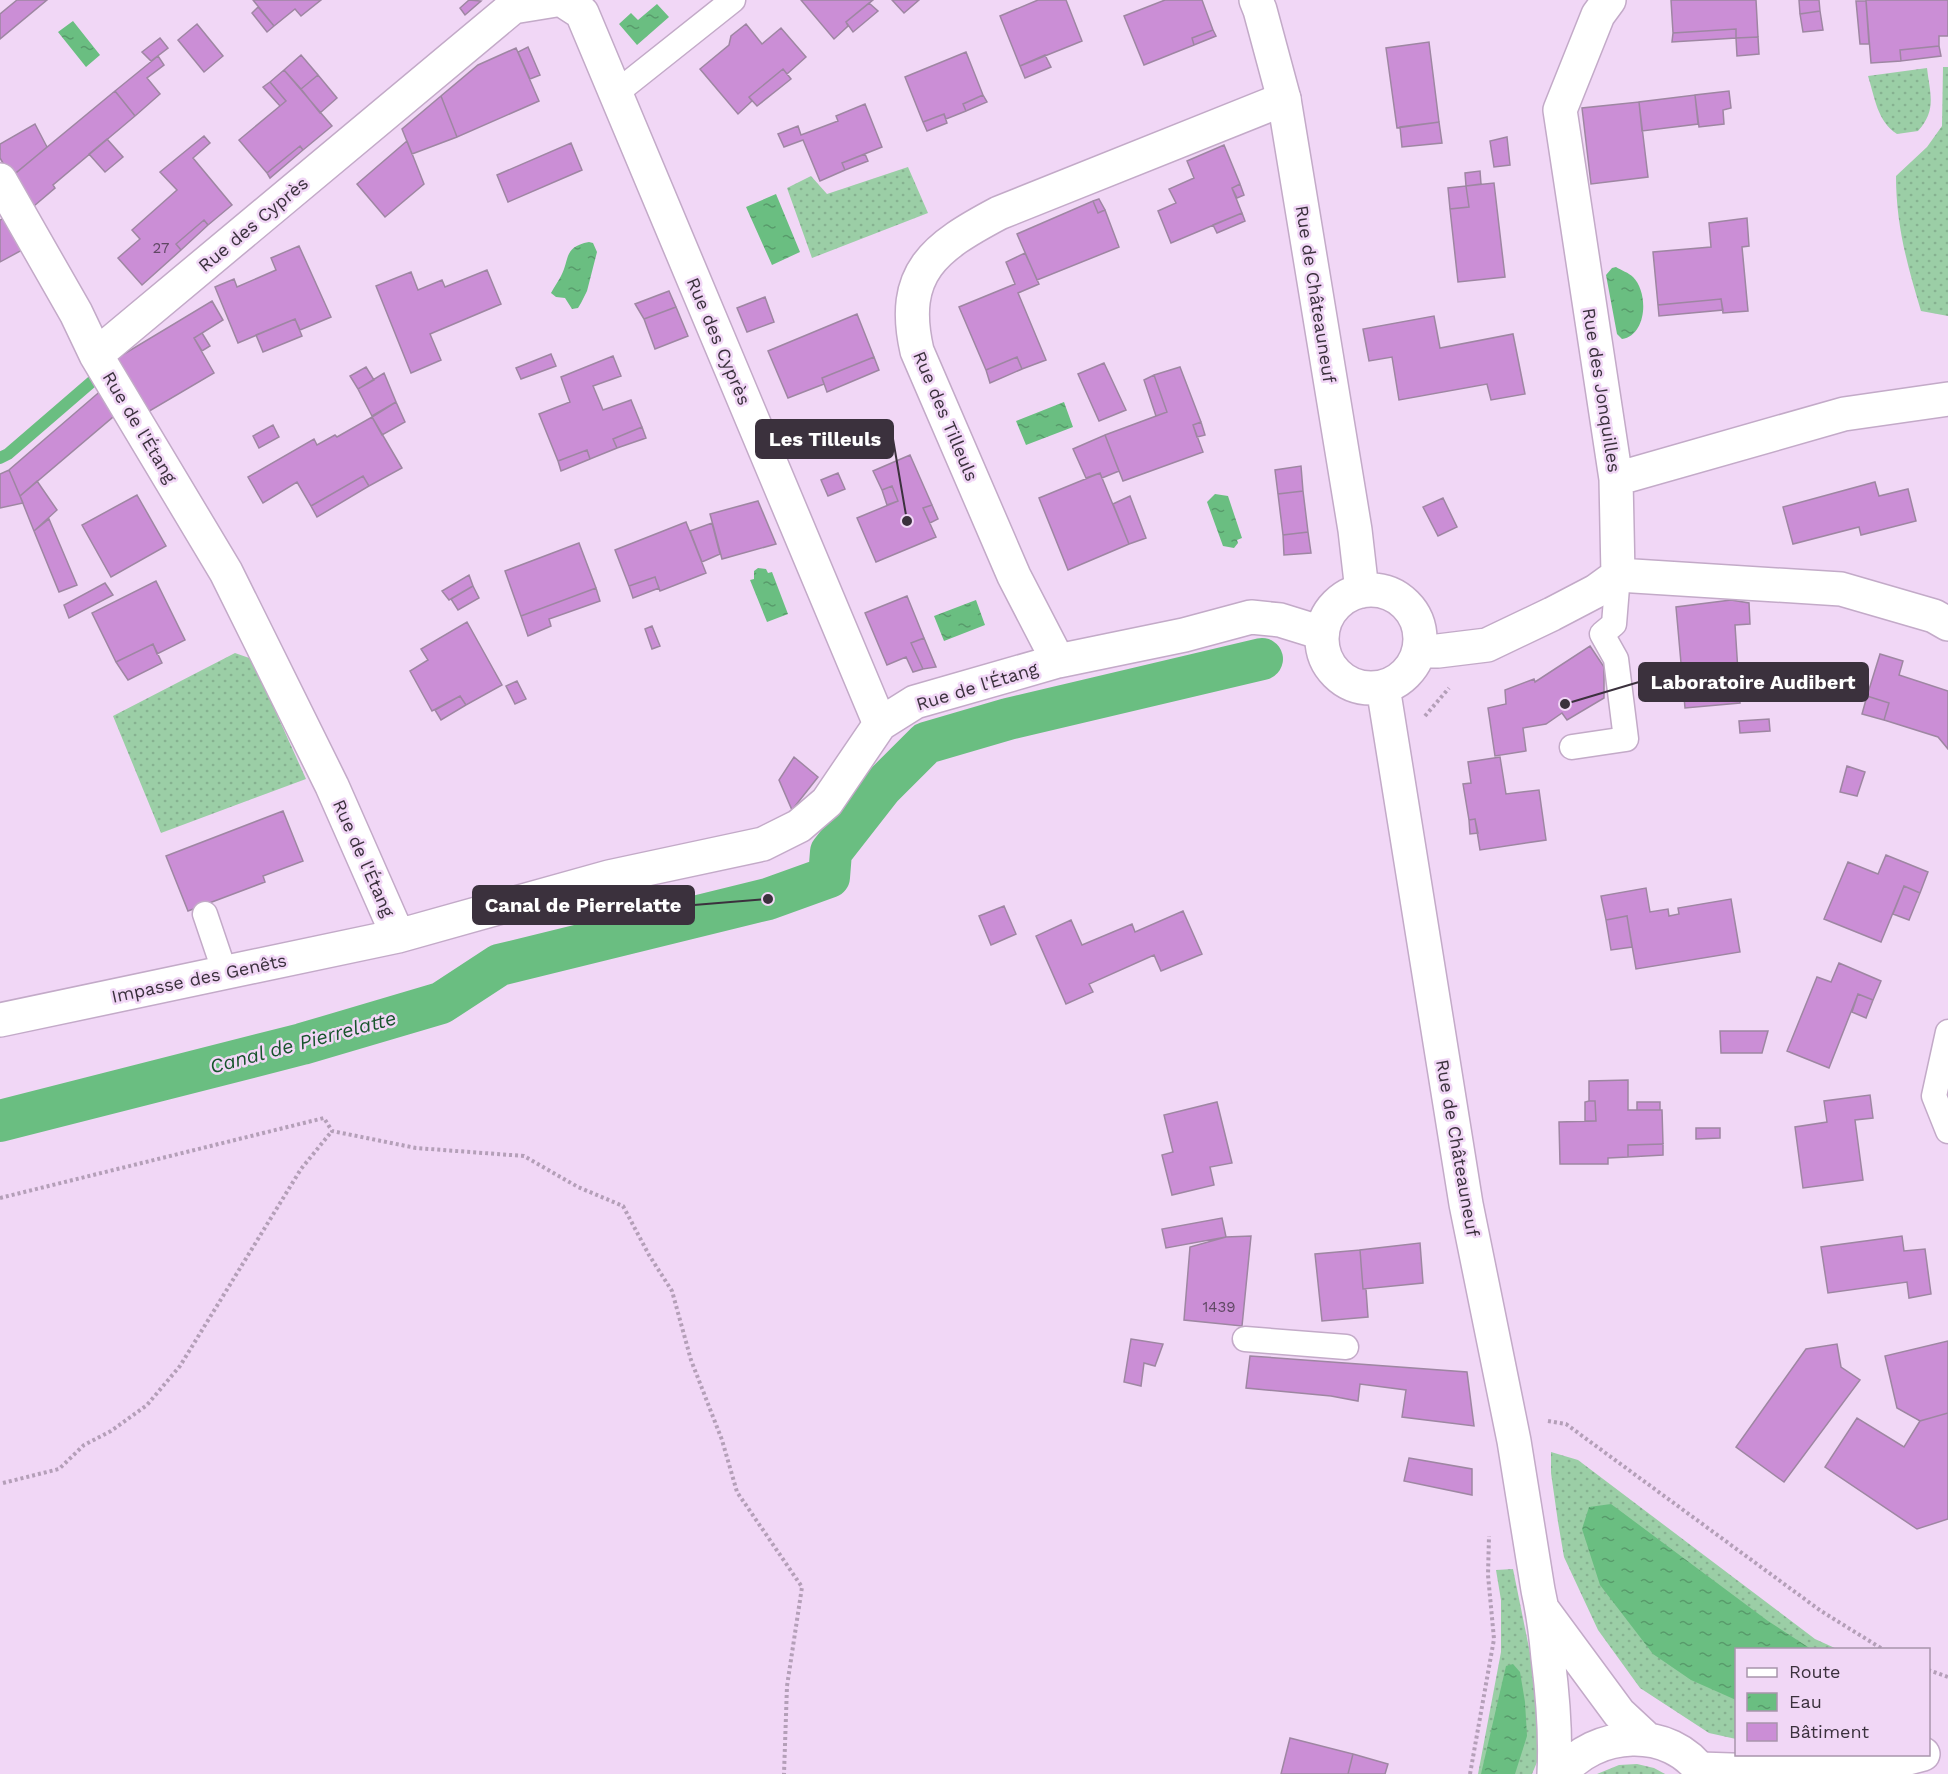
<svg xmlns="http://www.w3.org/2000/svg" width="1948" height="1774" font-family="'Work Sans',sans-serif">
  <defs>
    <pattern id="grass-dots" width="8" height="8" patternUnits="userSpaceOnUse" patternTransform="scale(1.5)"><rect width="8" height="8" fill="#9bcea6"/><path d="M2 2h.1M6 6h.1" fill="none" stroke="#86b190" stroke-width="1.8" stroke-linecap="round"/></pattern>
    <pattern id="water-ripples" width="26" height="14" patternUnits="userSpaceOnUse" patternTransform="scale(1.5)"><rect width="26" height="14" fill="#6abe81"/><path d="M2 4q2-2 4 0t4 0M15 11q2-2 4 0t4 0" fill="none" stroke="#589b6b"/></pattern>
  </defs>
  <rect width="100%" height="100%" fill="#f1d7f6"/>
  <path fill="url(#grass-dots)" d="M1943,67H1948V316L1921,311C1907,264 1896,225 1896,176L1927,147L1942,126Z
    M1927,68C1930,94 1937,110 1918,131L1897,134C1877,121 1875,98 1868,76Z
    M908,167L928,213L812,258L787,188L811,176L827,194Z
    M235,653L252,659L306,779L161,833L113,716Z
    M1551,1452L1578,1460L1815,1639L1837,1649L1736,1650V1739L1709,1733L1640,1688L1598,1630L1564,1557L1558,1522L1551,1473Z
    M1513,1569L1545,1727L1543,1748L1532,1774H1478L1501,1652V1600L1496,1570Z
    M1637,1764L1654,1768L1665,1774H1597L1619,1765Z"/>
  <path fill="url(#water-ripples)" d="M657,4L669,17L637,45L619,24L631,13L638,20Z
    M73,21L100,55L86,67L58,32Z
    M776,194L800,252L772,265L746,207Z
    M589,242L593,243L597,252L587,291L581,303L578,308L572,309L565,298L556,297L551,293C554,287 558,282 561,276C570,259 563,247 589,242Z
    M1616,267C1621,270 1629,273 1633,277C1649,293 1647,335 1622,339L1617,334L1606,275L1612,268Z
    M1064,402L1073,427L1026,445L1016,421Z
    M1215,494L1228,496L1242,538L1237,540L1238,543L1234,548L1223,546L1207,502Z
    M758,568L766,569L768,573L772,572L788,614L767,622L750,580L754,579V571Z
    M976,600L985,625L944,641L934,616Z
    M1611,1504L1768,1621L1811,1649L1736,1650V1700L1691,1680L1653,1654L1600,1585L1582,1529L1589,1507Z
    M1513,1664L1520,1672L1525,1702L1527,1736L1515,1774H1481L1506,1666Z"/>
  <g fill="none" stroke-linecap="round" stroke-linejoin="round">
    <path stroke="#6abe81" stroke-width="12" d="M0,458L8,454L95,379"/>
    <path stroke="#6abe81" stroke-width="42" d="M0,1121L302,1044L441,1003L499,965L768,899L829,877L831,852L881,788L926,743L1008,719L1262,659"/>
  </g>
  <path fill="#cb8ed6" stroke="#9e86a2" stroke-width="1.5" d="M17,0H47L0,39V14Z
    M253,0H321L301,16L295,9L274,26Z
    M469,0L481,1L465,15L460,8Z
    M801,0H873L846,22L848,26L834,39Z
    M892,0H919L904,13Z
    M1038,0H1066L1082,41L1020,66L1000,16Z
    M1165,0H1202L1213,30L1192,38L1194,45L1144,65L1124,16Z
    M1671,0H1756L1758,37L1736,38V29L1673,33Z
    M1799,0H1819L1820,11L1800,14Z
    M1948,0V36H1939V46L1900,50L1901,61L1871,63L1866,0Z
    M1856,1H1866L1869,44H1860Z
    M869,3L878,11L853,32L846,22Z
    M258,7L274,26L267,32L252,13Z
    M1820,11L1823,30L1803,32L1800,14Z
    M197,24L223,56L204,72L178,40Z
    M746,24L762,44L781,28L806,57L787,74L783,69L749,97L752,101L738,114L700,69L729,45L731,36Z
    M1736,29V38L1672,42L1673,33Z
    M1213,30L1216,36L1194,45L1192,38Z
    M1758,37L1759,54L1737,56L1736,38Z
    M160,38L168,48L151,61L142,52Z
    M1429,42L1439,122L1397,128L1386,48Z
    M1939,46L1941,56L1901,61L1900,50Z
    M528,47L540,75L530,79L518,52Z
    M516,48L539,101L457,137L441,96L478,65Z
    M966,52L983,95L963,104L966,111L946,119L944,114L923,122L905,77Z
    M301,55L318,75L301,89L284,70Z
    M1045,55L1051,67L1025,78L1020,66Z
    M158,56L164,65L147,78L160,94L135,116L115,91Z
    M783,69L791,79L757,106L749,97Z
    M284,70L332,126L303,150L300,146L267,173L239,140L286,101L270,82Z
    M318,75L337,98L320,113L301,89Z
    M270,82L286,101L280,106L263,87Z
    M115,91L135,116L53,185L55,188L34,206L26,204L11,177Z
    M1729,91L1731,108L1723,110L1724,124L1699,127L1695,95Z
    M983,95L987,102L966,111L963,104Z
    M1695,95L1698,124L1642,131L1639,102Z
    M441,96L457,137L412,154L402,129Z
    M1639,102L1648,177L1591,184L1582,108Z
    M865,104L882,147L842,163L845,170L820,181L803,140L784,147L778,134L798,126L801,135L838,121L836,116Z
    M944,114L947,123L927,131L923,122Z
    M1439,122L1442,143L1402,147L1400,127Z
    M35,124L47,147L11,177L0,158V144Z
    M204,136L210,143L193,158L232,205L208,225L204,220L176,244L181,250L142,285L118,258L140,239L132,230L177,190L160,172Z
    M1507,137L1510,165L1494,167L1490,141Z
    M107,139L123,157L105,172L89,154Z
    M407,141L424,184L385,217L357,184Z
    M571,143L582,170L508,202L497,175Z
    M1224,145L1240,184L1232,188L1242,213L1171,243L1158,211L1176,203L1169,189L1194,178L1187,161Z
    M300,146L303,150L270,178L267,173Z
    M865,154L868,161L845,170L842,163Z
    M1480,171L1481,184L1466,186L1465,173Z
    M1494,183L1505,277L1458,282L1450,209L1469,207L1466,186Z
    M1240,184L1244,195L1237,198L1232,188Z
    M1466,186L1469,207L1450,209L1448,188Z
    M1099,199L1105,210L1098,213L1093,201Z
    M1093,201L1098,213L1105,210L1119,247L1037,280L1017,234Z
    M1242,213L1245,221L1217,233L1213,225Z
    M7,217L24,249L0,262V220Z
    M1747,218L1749,246L1742,247L1748,311L1723,313L1721,299L1658,305L1653,252L1711,247L1709,223Z
    M204,220L208,225L181,250L176,244Z
    M299,246L331,317L300,330L295,319L238,343L215,287L234,279L237,287L276,270L271,258Z
    M1025,253L1039,284L1018,293L1046,360L1022,369L1017,357L986,370L959,307L1015,284L1006,262Z
    M487,270L501,304L430,334L441,360L411,373L376,286L411,272L418,290L442,280L445,287Z
    M669,291L676,307L644,319L635,304Z
    M765,297L774,322L747,332L737,308Z
    M1721,299L1723,310L1659,316L1658,305Z
    M212,301L223,320L194,338L214,373L141,416L109,363Z
    M676,307L688,336L655,349L644,319Z
    M857,314L874,357L822,378L824,384L788,398L768,351Z
    M1434,316L1440,348L1513,334L1525,394L1491,400L1487,384L1399,400L1392,357L1369,361L1363,329Z
    M295,319L302,336L263,352L256,335Z
    M202,333L210,346L202,351L194,338Z
    M551,354L556,366L521,379L516,368Z
    M613,356L621,376L593,386L603,410L631,400L642,427L613,439L617,448L590,459L587,450L558,461L539,414L570,402L561,377Z
    M874,357L879,370L827,392L822,378Z
    M1017,357L1022,369L990,383L986,370Z
    M1104,363L1126,410L1099,421L1078,374Z
    M366,367L374,380L358,389L350,376Z
    M1180,367L1201,422L1193,425L1203,452L1123,481L1105,435L1167,412L1154,375Z
    M384,373L396,402L372,416L358,389Z
    M1154,375L1167,412L1156,416L1144,380Z
    M104,388L120,411L20,496L9,470Z
    M396,402L405,422L382,435L372,417Z
    M372,417L402,468L369,486L363,476L311,506L297,482L263,503L248,477L314,439L317,445L335,435L337,437Z
    M1201,422L1205,435L1197,437L1193,425Z
    M273,425L279,437L259,448L253,436Z
    M642,427L646,438L617,448L613,439Z
    M1105,435L1119,471L1102,478L1100,473L1086,478L1073,449Z
    M587,450L590,459L561,471L558,461Z
    M910,455L932,505L923,508L936,537L876,562L857,518L898,501L892,486L882,490L873,471Z
    M1301,466L1303,491L1278,494L1275,470Z
    M9,470L23,503L0,508V474Z
    M838,473L845,489L828,496L821,480Z
    M1100,473L1129,544L1068,570L1039,498Z
    M363,476L369,486L317,517L311,506Z
    M37,481L57,510L34,531L20,496Z
    M1875,482L1879,496L1908,489L1916,521L1861,535L1859,527L1793,544L1783,507Z
    M892,486L898,501L887,505L882,490Z
    M1303,491L1308,532L1283,535L1278,494Z
    M137,495L166,546L111,577L82,525Z
    M1130,496L1146,538L1129,544L1113,504Z
    M1443,498L1457,527L1438,536L1423,507Z
    M758,501L776,544L722,559L710,514Z
    M932,505L938,519L930,523L923,508Z
    M49,519L77,585L59,592L34,531Z
    M686,522L706,573L660,591L655,577L629,586L615,550Z
    M712,523L720,554L702,562L690,531Z
    M1308,532L1311,553L1284,555L1283,535Z
    M579,543L596,588L521,616L505,571Z
    M469,575L473,586L449,600L442,591Z
    M655,577L659,588L633,598L629,586Z
    M156,581L185,640L157,654L153,644L116,662L92,613Z
    M105,583L113,595L69,618L64,605Z
    M473,586L479,598L458,610L451,599Z
    M596,588L600,601L549,619L551,626L528,636L521,616Z
    M907,596L924,638L911,643L923,669L913,672L906,657L887,665L865,613Z
    M1731,600L1749,603L1750,624L1735,625L1740,703L1685,708L1676,607Z
    M467,622L502,685L466,705L460,696L432,711L410,671L428,660L421,649Z
    M652,626L660,646L652,649L645,629Z
    M924,638L936,667L923,669L911,643Z
    M153,644L162,663L128,680L116,662Z
    M1590,646L1604,667V698L1567,720L1562,713L1546,724L1523,728L1526,751L1495,756L1488,708L1506,704L1505,690L1534,679L1535,682Z
    M1880,654L1903,661L1899,675L1948,691V749L1938,737L1884,720L1889,703L1867,696Z
    M517,681L526,699L515,704L506,686Z
    M460,696L466,705L441,720L435,710Z
    M1867,696L1889,703L1884,720L1862,714Z
    M1769,719L1770,731L1740,733L1739,721Z
    M794,757L818,777L792,810L779,780Z
    M1500,757L1506,794L1539,790L1546,840L1480,850L1475,819L1469,820L1463,784L1471,783L1468,762Z
    M1847,766L1865,772L1857,796L1840,792Z
    M283,811L303,861L263,876L265,882L188,911L166,856Z
    M1475,819L1478,833L1470,834L1469,820Z
    M1886,855L1928,872L1920,893L1904,886L1881,942L1824,919L1848,862L1878,874Z
    M1904,886L1920,893L1909,920L1893,914Z
    M1646,888L1650,912L1668,909L1669,916L1679,914L1678,908L1731,899L1740,952L1636,969L1627,916L1606,920L1601,896Z
    M1004,906L1016,934L991,945L979,916Z
    M1183,911L1202,954L1161,971L1154,955L1089,984L1093,992L1066,1004L1036,936L1071,920L1082,945L1132,924L1135,932Z
    M1627,916L1632,947L1611,950L1606,920Z
    M1839,963L1881,981L1873,1000L1858,994L1829,1068L1787,1051L1817,977L1831,982Z
    M1858,994L1873,1000L1866,1018L1852,1012Z
    M1720,1031H1768L1762,1053H1721Z
    M1628,1080V1110H1662L1663,1144L1628,1145V1157L1608,1158V1164H1560L1559,1122L1596,1121L1595,1101H1589V1081Z
    M1870,1095L1873,1118L1855,1120L1863,1180L1803,1188L1795,1127L1827,1122L1824,1101Z
    M1589,1101H1595L1596,1121H1585V1102Z
    M1217,1102L1232,1163L1210,1167L1214,1185L1172,1195L1162,1155L1173,1152L1164,1115Z
    M1637,1102H1660V1110H1637Z
    M1696,1128H1720V1138L1696,1139Z
    M1663,1144V1155L1628,1157V1145Z
    M1222,1218L1226,1237L1166,1248L1162,1229Z
    M1251,1236L1242,1326L1184,1320L1190,1247L1226,1237Z
    M1902,1236L1904,1251L1925,1249L1931,1294L1909,1298L1907,1282L1828,1293L1821,1247Z
    M1420,1243L1423,1283L1363,1289L1360,1250Z
    M1360,1250L1363,1289H1366L1368,1317L1322,1321L1315,1254Z
    M1131,1339L1163,1344L1155,1366L1144,1363L1141,1386L1124,1382Z
    M1948,1341V1413L1920,1421L1897,1408L1885,1356Z
    M1837,1344L1841,1367L1860,1380L1784,1482L1736,1447L1806,1349Z
    M1250,1356L1467,1372L1474,1426L1402,1417L1406,1390L1360,1384L1358,1401L1331,1396L1246,1388Z
    M1948,1413V1519L1917,1529L1825,1467L1857,1418L1904,1447L1920,1421Z
    M1409,1458L1472,1469V1495L1404,1481Z
    M1290,1738L1353,1754L1348,1774H1281Z
    M1353,1754L1388,1764L1385,1774H1348Z"/>
  <g fill="none" stroke-linecap="round" stroke-linejoin="round">
    <g stroke="#c3aac8" stroke-width="27">
      <path id="service" d="M616,93L733,0
        M1572,747L1626,739L1616,659L1602,634L1614,624L1618,575
        M205,914L225,973
        M1948,1032L1934,1096L1948,1131
        M1245,1339L1346,1347"/>
    </g>
    <g stroke="#c3aac8" stroke-width="36">
      <path id="minor" d="M562,0L582,13L880,724
        M1609,0L1598,15L1560,110L1616,479L1618,575
        M0,180L76,313L96,355L226,572L332,786L398,936
        M96,355L513,7L556,0
        M1616,479L1844,414L1948,399
        M1618,575L1841,589L1934,616L1948,624
        M1419,651H1438L1487,645L1552,614L1596,591L1618,575
        M1058,661L1014,576L917,351C899,272 935,247 999,213L1284,99
        M0,1020L398,936L609,877L763,844L799,826L827,802L880,724L915,702L1058,661L1184,635L1251,617L1280,620L1322,633
        M1700,1769L1762,1771L1886,1764L1923,1754"/>
    </g>
    <g stroke="#c3aac8" stroke-width="36">
      <path id="secondary" d="M1256,0L1260,10L1284,99L1355,530L1362,591
        M1322 639a49 49 0 1 1 98 0a49 49 0 1 1-98 0Z
        M1383,687L1466,1204L1514,1441L1538,1590C1543,1612 1546,1635 1548,1658C1553,1697 1556,1735 1554,1774
        M1543,1610L1619,1713L1648,1740
        M1561,1774C1594,1730 1671,1725 1703,1774"/>
    </g>
    <path stroke="#b49fb8" stroke-width="4" stroke-dasharray="3 3" stroke-linecap="butt" d="M1425,716L1449,688
      M0,1198L324,1118L332,1131L416,1148L524,1156L578,1187L623,1206L649,1255L672,1291L691,1360L722,1440L737,1492L802,1587L787,1686L784,1774
      M1548,1421L1566,1424L1821,1611L1884,1650
      M3,1483L59,1469L84,1445L111,1431L147,1405L180,1366L301,1169L332,1131
      M1928,1670L1948,1677
      M1470,1774L1494,1639L1488,1575L1489,1536"/>
    <use href="#service" stroke="#fff" stroke-width="24"/>
    <use href="#minor" stroke="#fff" stroke-width="33"/>
    <use href="#secondary" stroke="#fff" stroke-width="33"/>
  </g>
  <g text-anchor="middle" dominant-baseline="central" stroke-width="5" stroke-linejoin="round" paint-order="stroke">
    <g font-size="15" fill="#5f4863">
      <text x="161" y="248">27</text>
      <text x="1219" y="1307">1439</text>
    </g>
    <g font-size="18" fill="#3b313d" stroke="#f1d7f6">
      <text transform="translate(253 224) rotate(-40)">Rue des Cyprès</text>
      <text transform="translate(1316 294) rotate(81)">Rue de Châteauneuf</text>
      <text transform="translate(719 341) rotate(67)">Rue des Cyprès</text>
      <text transform="translate(1602 390) rotate(81)">Rue des Jonquilles</text>
      <text transform="translate(946 416) rotate(67)">Rue des Tilleuls</text>
      <text transform="translate(140 427) rotate(59)">Rue de l'Étang</text>
      <text transform="translate(977 686) rotate(-17)">Rue de l'Étang</text>
      <text transform="translate(364 858) rotate(66)">Rue de l'Étang</text>
      <text transform="translate(199 978) rotate(-12)">Impasse des Genêts</text>
      <text transform="translate(1458 1148) rotate(80)">Rue de Châteauneuf</text>
    </g>
    <g font-size="20" font-style="italic" fill="#17542c" stroke="#f1d7f6">
      <text transform="translate(303 1042) rotate(-15)">Canal de Pierrelatte</text>
    </g>
  </g>
  <path fill="none" stroke="#3b313d" stroke-width="2" d="M907 521L893 439M1565 704L1639 682M768 899L694 905"/>
  <g fill="#3b313d" stroke="#f1d7f6" stroke-width="2">
    <circle cx="907" cy="521" r="6"/>
    <circle cx="1565" cy="704" r="6"/>
    <circle cx="768" cy="899" r="6"/>
  </g>
  <g fill="#3b313d" stroke="#3b313d" stroke-width="2">
    <rect x="756" y="420" width="137" height="38" rx="6"/>
    <rect x="1639" y="663" width="229" height="38" rx="6"/>
    <rect x="473" y="886" width="221" height="38" rx="6"/>
  </g>
  <g font-size="20" text-anchor="middle" font-weight="bold" fill="#fff">
    <text x="825" y="446">Les Tilleuls</text>
    <text x="1753" y="689">Laboratoire Audibert</text>
    <text x="583" y="912">Canal de Pierrelatte</text>
  </g>
  <rect x="1735" y="1648" width="195" height="108" fill="#f1d7f6" stroke="#a895ac" stroke-width="1.5"/>
  <rect x="1747" y="1668" width="30" height="9" fill="#ffffff" stroke="#a895ac" stroke-width="1.5"/>
  <text x="1789" y="1678" font-size="18" fill="#3b313d">Route</text>
  <rect x="1747" y="1693" width="30" height="18" fill="url(#water-ripples)" stroke="#a895ac" stroke-width="1.5"/>
  <text x="1789" y="1708" font-size="18" fill="#3b313d">Eau</text>
  <rect x="1747" y="1723" width="30" height="18" fill="#cb8ed6" stroke="#a895ac" stroke-width="1.5"/>
  <text x="1789" y="1738" font-size="18" fill="#3b313d">Bâtiment</text>
</svg>
